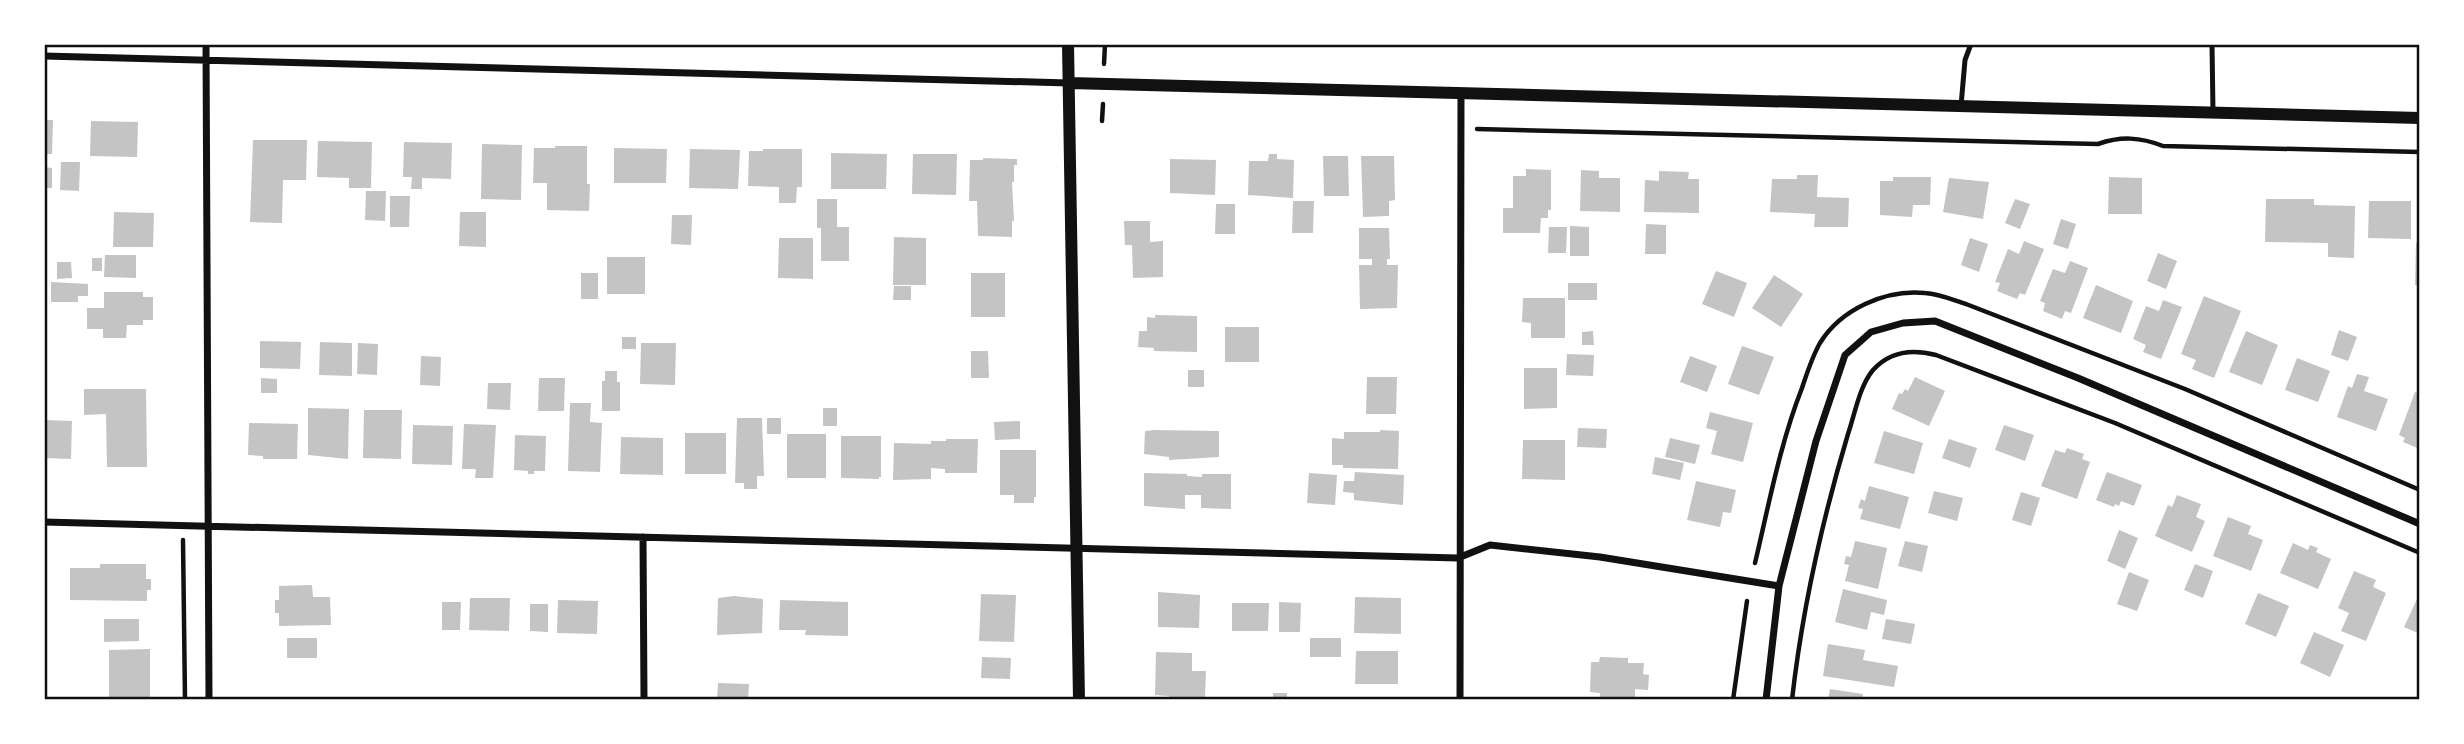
<svg xmlns="http://www.w3.org/2000/svg" width="2464" height="744" font-family="Lora,serif">
  <rect width="100%" height="100%" fill="#fff"/>
  <path fill="#c4c4c4" d="M44,120H53L52,154H44Z
    M91,121L138,122L137,157L90,156Z
    M253,140H307L306,180H283L282,223L250,222Z
    M318,141L372,142L371,188H349V178L317,177Z
    M404,142L452,143L451,179L422,178V189H411L412,177H403Z
    M482,144L522,145L521,200L481,199Z
    M555,146H587V184H590L589,211L547,210V183H533L534,148H555Z
    M614,148L667,149L666,183H614Z
    M690,149L740,150L738,189L689,188Z
    M763,149H802V187H797L796,203H779V187L748,186L749,151H763Z
    M831,153L887,154L886,189H831Z
    M913,154H957L956,195L912,194Z
    M1269,154H1277V159L1294,160L1293,198L1248,195L1249,161H1268Z
    M1323,156H1348L1349,196H1324Z
    M1361,156H1394L1395,200L1389,201V216L1363,217Z
    M983,158L1017,159V165H1014V182H1012L1014,221H1012V237L978,236L977,201H969L970,160H983Z
    M1170,159L1216,160L1215,195L1170,193Z
    M61,162H80L79,191L60,190Z
    M44,167L52,168V188H44Z
    M1526,169L1551,170V210H1548V218H1541L1540,233H1503V208H1513V176H1526Z
    M1581,170L1599,171V178H1620V212L1580,211Z
    M1659,171L1689,172L1688,179H1699V213L1644,212L1645,180L1659,181Z
    M1797,175H1818L1817,197L1849,198L1848,227H1814L1815,214L1770,212L1772,179H1797Z
    M1893,177H1931L1930,205H1913L1912,217L1880,215V181H1893Z
    M2109,177L2142,178V214H2108Z
    M1949,178L1989,182L1983,219L1943,212Z
    M366,191H386L385,221L365,220Z
    M390,196H410L409,227H390Z
    M817,199H837V227H849V261H821V228H817Z
    M2015,199L2030,204L2020,229L2005,223Z
    M2266,199H2314V205L2355,206L2354,258L2328,257V243L2265,242Z
    M1293,201H1314L1313,233H1292Z
    M2369,201H2411V239L2368,238Z
    M1216,204H1235V234H1215Z
    M114,212L154,213L153,247H113Z
    M460,212H486V247L459,246Z
    M672,215H692L691,245L671,244Z
    M2061,219L2076,224L2068,249L2053,244Z
    M1124,221H1150V242L1163,241V277L1133,278L1132,245H1125Z
    M1646,224L1666,225V254H1645Z
    M1570,226L1589,227V256H1570Z
    M1549,227H1567L1566,253H1548Z
    M1359,228H1389L1390,259H1387V265H1398L1397,308L1360,309L1359,265H1372V259H1359Z
    M894,237L926,238V285H893Z
    M779,238H813V279L778,278Z
    M1970,238L1988,244L1979,272L1961,265Z
    M2024,241L2044,249L2025,295L2020,293L2017,299L1997,291L2000,283L1995,282L2008,249L2019,254Z
    M2416,243H2420V285H2415Z
    M2158,253L2177,261L2166,289L2147,281Z
    M105,255H136V278L104,277Z
    M607,257H645V294H607Z
    M92,258H102V271H92Z
    M2070,261L2088,268L2071,313L2065,311L2062,319L2043,311L2045,303L2040,301L2053,269L2065,273Z
    M57,262H71L72,278L57,279Z
    M1716,271L1747,283L1734,317L1702,304Z
    M581,273H598V299H581Z
    M971,273H1005V317H971Z
    M1774,275L1803,294L1781,327L1752,308Z
    M51,282L88,284V296H78V302H51Z
    M1568,283H1597V300H1568Z
    M2096,285L2133,301L2121,333L2083,318Z
    M894,286H911V300H893Z
    M104,292H143V297H153V320H143V325H127L126,338H103V329H87V308H104Z
    M2204,296L2241,311L2214,378L2192,369L2196,360L2181,354Z
    M1523,298H1565V338H1531V323L1522,322Z
    M2163,300L2182,307L2161,359L2143,352L2146,345L2133,339L2146,306L2159,311Z
    M1155,315L1197,316V352L1154,351V348L1138,347L1139,331H1147V317L1155,318Z
    M1225,327H1259V362H1225Z
    M2339,330L2357,337L2348,361L2331,355Z
    M1593,331L1594,345H1582V332Z
    M2246,331L2278,345L2262,385L2229,372Z
    M622,337H636V349H622Z
    M260,341L301,342L300,369L260,368Z
    M320,342L352,343V376L319,375Z
    M358,343L378,344L377,375L357,374Z
    M641,343H676L675,385L640,384Z
    M1742,346L1774,357L1759,395L1728,384Z
    M971,351H988L989,378H971Z
    M1567,354L1594,355L1593,376L1566,375Z
    M421,356L441,357L440,386L420,385Z
    M1690,356L1717,366L1707,392L1680,382Z
    M2297,358L2330,371L2318,402L2285,390Z
    M1524,368H1557V408L1524,409Z
    M1188,370H1204V387H1188Z
    M605,371H617V382H620V411H602V381H605Z
    M2357,374L2369,377L2364,391L2388,399L2376,431L2337,417L2348,386L2352,388Z
    M1367,377H1397L1396,414H1366Z
    M1915,377L1945,391L1929,426L1892,409L1899,393L1902,394L1905,389L1908,391Z
    M261,378L277,379V393H261Z
    M539,378H565L564,411H538Z
    M488,383H511L510,410L487,409Z
    M84,389H146L147,467H107L106,414L84,415Z
    M2415,392L2420,394V449L2403,442L2405,438L2399,435Z
    M570,403H591L590,422L602,423L600,472L568,471Z
    M308,408L349,409L348,459L308,455Z
    M823,408H837V426H823Z
    M364,410H402L401,459L363,458Z
    M1710,412L1753,423L1743,462L1711,454L1717,431L1706,428Z
    M737,418H762L764,476H757V489H744V483H735Z
    M767,418H781V434H767Z
    M44,420L72,421L71,459L44,458Z
    M1020,421V439L995,440L994,422Z
    M249,423L298,424L297,459H263V456L248,455Z
    M464,424L496,425L493,478H475L476,469H462Z
    M413,425L453,426L452,465L412,464Z
    M2004,425L2034,435L2025,461L1995,450Z
    M1578,428L1607,429L1606,448L1577,447Z
    M1155,430L1219,431V457L1169,460V457L1144,454L1145,431Z
    M1380,430L1399,431L1398,469L1343,468V465H1332V438L1344,439V432H1380Z
    M1884,431L1923,443L1914,474L1874,463Z
    M685,433H726V474H685Z
    M787,434H826V478H787Z
    M515,435L546,436L545,471H534V474H528V471L514,470Z
    M841,436H881V477H879V479L841,478Z
    M621,437L663,438V475L620,474Z
    M1670,438L1700,445L1695,464L1665,457Z
    M946,439H978L977,473H945V469L931,468V479L893,480L894,443L931,444V441H946Z
    M1949,439L1977,448L1970,468L1942,458Z
    M1523,440H1565V480L1522,479Z
    M2067,448L2084,454L2082,459L2090,462L2077,499L2041,486L2055,450L2065,453Z
    M1000,450H1036V497H1034V503H1014V495H1000Z
    M1655,457L1684,463L1680,480L1652,474Z
    M1355,472L1404,475L1403,505L1354,500V493L1343,492L1344,481H1354Z
    M2107,472L2142,485L2134,506L2121,501L2119,506L2115,504L2114,507L2096,500Z
    M1144,473L1187,474V476L1202,477V474H1231V509L1201,508V495H1185V509L1144,506Z
    M1309,473L1337,475L1335,505L1307,503Z
    M1696,481L1736,490L1731,513L1723,512L1720,527L1687,520Z
    M1869,486L1909,497L1900,529L1860,519L1863,509L1858,508L1861,499L1865,501Z
    M1934,491L1963,498L1957,521L1928,513Z
    M2021,492L2040,498L2031,526L2012,520Z
    M2177,495L2201,504L2196,517L2205,521L2192,552L2155,536L2168,505L2172,507Z
    M2228,517L2251,526L2248,534L2263,540L2251,571L2213,556Z
    M2119,530L2138,538L2125,569L2107,561Z
    M1855,541L1887,548L1878,589L1845,581L1849,565L1844,564L1846,556L1851,557Z
    M1905,541L1928,546L1922,572L1898,566Z
    M2293,543L2308,550L2310,545L2318,548L2316,552L2331,559L2318,589L2280,573Z
    M100,564H146V579H151V590H147V601L70,600V568H100Z
    M2195,564L2213,571L2203,598L2184,590Z
    M2354,571L2376,580L2373,587L2386,593L2366,641L2341,631L2349,613L2338,608Z
    M2129,572L2149,580L2137,611L2117,604Z
    M312,585L313,597H330L331,625L279,626V613H275V600H279V586Z
    M1843,589L1887,600L1884,615L1871,612L1867,630L1835,622Z
    M1158,592L1200,595L1199,628L1158,627Z
    M2258,593L2289,606L2276,637L2245,624Z
    M981,594L1016,595L1014,642L979,641Z
    M734,596L763,599L762,633L717,635L718,598Z
    M1355,597L1401,598V634L1354,633Z
    M2418,597L2420,598V634L2404,627Z
    M470,598H510L509,631L469,630Z
    M558,600L598,601L597,634L557,633Z
    M780,600L848,602V636L805,635L806,630H779Z
    M442,602H461L460,630H442Z
    M1279,602L1301,603L1300,632H1279Z
    M1232,603H1269L1268,631H1232Z
    M530,604H548V632L530,631Z
    M104,619H139V641L104,642Z
    M1886,619L1915,624L1911,644L1882,639Z
    M2314,632L2344,645L2330,677L2300,663Z
    M287,638H317V658H287Z
    M1310,638H1341V657H1310Z
    M1828,644L1865,650L1863,660L1898,666L1894,687L1823,676Z
    M150,649V700H109V650Z
    M1356,651H1398V684H1355Z
    M1156,652L1192,653V671H1206L1205,697H1195V700H1169V696L1155,695Z
    M982,657L1011,658L1010,679L981,678Z
    M1600,657L1628,658V663H1644L1643,674L1649,675L1648,690L1635,689V700L1600,699V693L1590,692L1591,662H1599Z
    M718,683L749,684L748,700H717Z
    M1830,689L1863,694L1862,700H1828Z
    M1273,693H1287V700H1273Z"/>
  <g fill="none" stroke-linecap="round" stroke-linejoin="round">
    <path stroke="#111" stroke-width="4.5" d="M1104,64L1105,44
      M1102,121L1103,104
      M1477,129L2098,144C2121,136 2140,137 2163,146L2420,152
      M183,540L185,700
      M1755,563C1769,504 1780,444 1802,388C1807,373 1812,357 1820,343C1841,309 1886,289 1925,293C1940,294 1953,300 1966,304L2185,389L2420,490
      M1733,700L1747,601
      M1792,700C1802,611 1822,521 1848,434C1855,414 1859,387 1873,370C1890,351 1913,349 1936,355L2115,423L2420,553"/>
    <path stroke="#111" stroke-width="5" d="M2212,44L2213,112
      M1961,106L1965,60L1971,44"/>
    <path stroke="#111" stroke-width="7" d="M206,44L209,700
      M44,56L1069,83
      M44,522L1458,558L1490,545L1600,557L1779,586
      M643,537L644,700
      M1460,700L1461,93
      M1766,700L1779,586L1816,441L1845,355L1871,332L1903,323L1935,321L2078,378L2420,524"/>
    <path stroke="#111" stroke-width="12" d="M1068,44L1079,700
      M1069,83L2420,118"/>
  </g>
  <rect width="2464" height="744" fill="none" stroke="#ffffff" stroke-width="91"/>
  <rect x="46" y="46" width="2372" height="652" fill="none" stroke="#111" stroke-width="2.5"/>
</svg>
